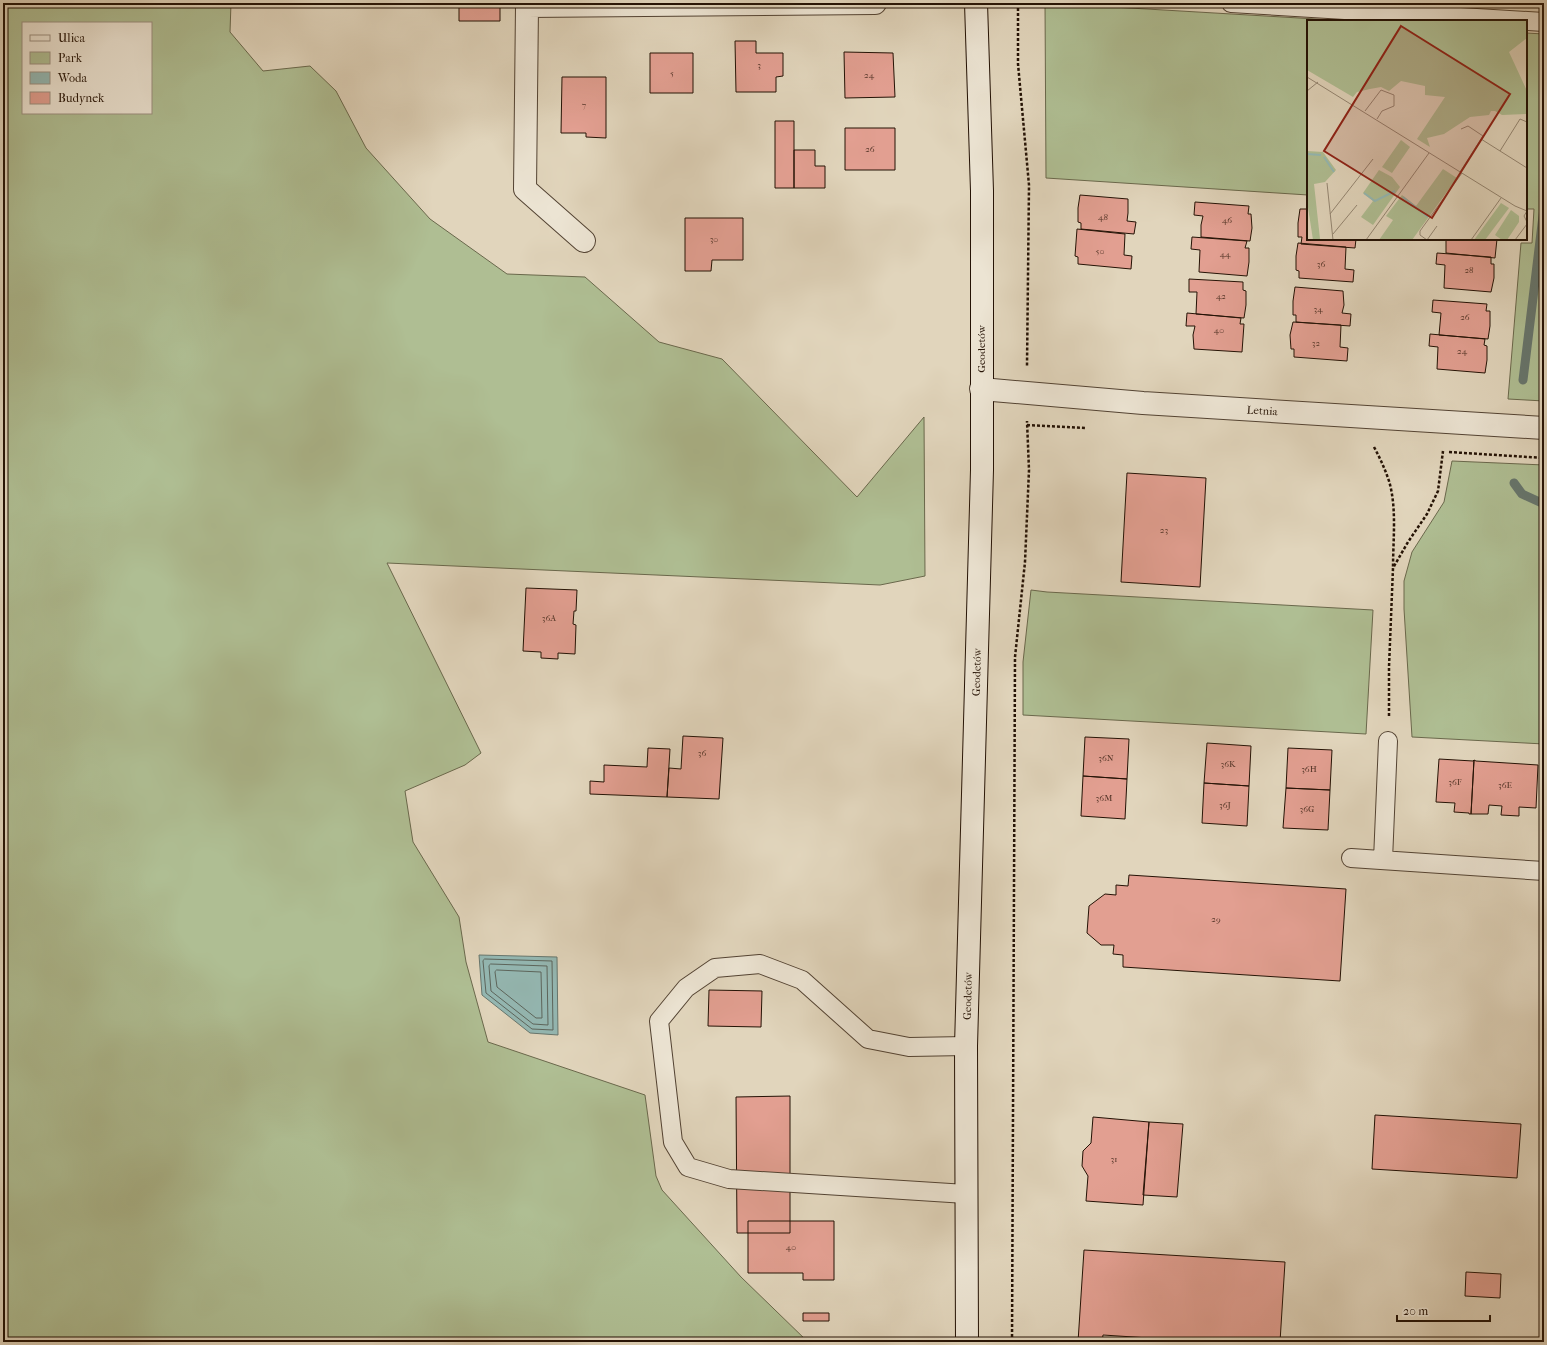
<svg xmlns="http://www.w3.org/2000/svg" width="1547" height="1345" font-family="'IM FELL French Canon',serif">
  <rect width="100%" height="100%" fill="#e1d5bc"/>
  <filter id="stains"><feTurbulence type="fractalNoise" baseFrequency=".005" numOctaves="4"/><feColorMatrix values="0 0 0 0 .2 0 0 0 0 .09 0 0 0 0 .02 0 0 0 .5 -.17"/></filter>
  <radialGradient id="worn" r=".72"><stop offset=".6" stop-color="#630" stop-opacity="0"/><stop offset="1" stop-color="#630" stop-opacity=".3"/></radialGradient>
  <path fill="#afbe93" stroke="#6a684c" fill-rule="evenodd" d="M3,3H231L230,32L263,71L310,66L336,91L366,148L430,219L507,274L585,277L659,342L722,359L857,497L924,417L925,576L880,585L387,563L481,753L465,765L405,791L413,842L459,917L466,962L488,1042L645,1095L656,1176L662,1190L741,1277L808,1342H3ZM23,23H151V113H23Z
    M1045,3L1350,21H1308V195L1046,178Z
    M1526,33L1544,34V401L1508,399L1521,243H1532L1534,209H1526Z
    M1452,461L1544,465V744L1412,737L1404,609V581L1412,552L1444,502Z
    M1031,590L1047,592L1373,610L1366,734L1023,715V662Z"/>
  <path fill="#94b8b3" stroke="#67766d" d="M479,955L557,957L558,1035L530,1033L482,995Z"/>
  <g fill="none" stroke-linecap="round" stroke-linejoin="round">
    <path stroke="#5c655c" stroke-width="1" d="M485,959L552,961L553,1030L532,1029L486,993L483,961Z
      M491,964L547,966L548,1025L533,1024L491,991L489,966Z
      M497,970L541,972L542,1018H536L497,987L495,972Z"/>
    <path stroke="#67766d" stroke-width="9" d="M1523,380L1544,208
      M1514,483L1522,494L1544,504"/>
  </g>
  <path fill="#e29f91" stroke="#241205" d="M459,3H500V21H459Z
    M735,41H756V53H783V76L776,77V92H736Z
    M844,52L893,53L895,97L845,98Z
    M650,53H693V93H650Z
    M562,77H606V138L586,137V133H561Z
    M775,121H794V188H775Z
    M845,128H895V170H845Z
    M794,150H815V166H825V188H794Z
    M1080,195L1128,199V213L1127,221L1136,222L1134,234L1081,229V223L1078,222V208Z
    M1195,202L1249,206L1248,214H1251L1252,228L1250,241L1201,237V225L1203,216L1194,215Z
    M1300,209H1308V239H1356L1355,248L1301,244L1302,237H1298V223Z
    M685,218H743V260H712L711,271H685Z
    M1077,229L1125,234L1124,255L1132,256L1131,269L1078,264V257L1075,256Z
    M1192,237L1247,241L1245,248H1249V262L1247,276L1199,272L1200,250L1191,249Z
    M1446,239H1497L1495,258L1446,253Z
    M1298,243L1346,247L1345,269L1354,270L1353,282L1299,278V271L1296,270V256Z
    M1437,253L1491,257V264H1494V278L1491,292L1444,288L1445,265L1436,264Z
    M1189,279L1243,282V290L1246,291V305L1244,318L1196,314L1197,292H1189Z
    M1295,287L1343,291L1344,305L1342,313L1351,314L1350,326L1296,322V315H1293V301Z
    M1433,300L1487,304L1486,311H1490V326L1488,339L1439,335L1441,313L1432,312Z
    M1187,313L1241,318L1240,324H1244L1242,352L1194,349L1193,335L1195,326H1186Z
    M1293,322L1341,325L1340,347L1348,348L1347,361L1294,357V349H1291L1290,335Z
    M1430,334L1485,339L1484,345L1487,346V360L1485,373L1437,369L1438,347L1429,346Z
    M1127,473L1206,478L1200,587L1121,582Z
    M526,588L577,590L576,611H574L573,624L576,625L575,654L558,653V659L541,658V652L523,651Z
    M683,736L723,738L719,799L667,797L669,768L681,769Z
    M1085,737L1129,739L1127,779L1083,776Z
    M1207,743L1251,746L1249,786L1204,783Z
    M648,748L670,749L667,797L590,794V781L604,782V765L647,767Z
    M1288,748L1332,750L1330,790L1286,788Z
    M1439,759L1473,761L1474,760L1471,814H1469V813L1454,812L1455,803L1436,802Z
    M1474,760L1476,761L1538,765L1536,808L1519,807V816L1501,815L1502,806L1489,805L1488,814H1471Z
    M1083,776L1127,779L1125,819L1081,816Z
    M1204,783L1249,786L1247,826L1202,823Z
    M1286,788L1330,790L1328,830L1283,828Z
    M1129,875L1346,889L1340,981L1123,967V955L1113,954L1114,945H1101L1087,933L1089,906L1105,894L1116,895V885L1128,886Z
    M709,990L762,991L761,1027L708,1026Z
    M790,1096V1233H737L736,1097Z
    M1375,1115L1521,1124L1517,1178L1372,1169Z
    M1093,1117L1149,1122L1143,1205L1086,1201L1088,1176L1082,1166L1083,1151L1091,1143Z
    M1149,1122L1183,1124L1177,1197L1143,1195Z
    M748,1221H834V1280H803V1273H748Z
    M1084,1250L1285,1262L1280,1342H1210L1103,1335L1102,1342H1078Z
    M1466,1272L1501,1274L1500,1298L1465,1296Z
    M803,1313H829V1321H803Z"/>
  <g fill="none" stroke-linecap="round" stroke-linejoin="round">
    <g stroke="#534333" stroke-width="20">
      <path id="lane" d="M1231,3L1544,22
        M1351,858L1544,871
        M1383,860L1388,741
        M966,1046L909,1047L868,1039L802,980L760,964L715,968L686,988L659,1021L673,1142L688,1167L729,1179L966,1194"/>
    </g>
    <g stroke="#534333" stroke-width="24">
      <g id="street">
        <path d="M584,241L525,189L527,6L875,3"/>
        <path id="s1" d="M981,389L1143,403L1544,428"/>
      </g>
    </g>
    <g stroke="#241205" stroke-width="24">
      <g id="secondary">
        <path id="s2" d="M967,1342L966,1046L982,470V191L976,3"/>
      </g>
    </g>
    <path stroke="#241205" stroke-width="2.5" stroke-dasharray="3 2" stroke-linecap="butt" d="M1018,3V64L1029,185L1027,366
      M1027,425L1086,428
      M1374,447C1380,458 1385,469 1389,481C1397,508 1393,540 1393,568
      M1449,452L1544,458
      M1389,716V667L1393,568L1408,542L1427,514L1438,491L1443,451
      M1012,1342L1015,657L1025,562L1029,470L1027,421"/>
    <use href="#lane" stroke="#ece4d3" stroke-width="18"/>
    <use href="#street" stroke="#ece4d3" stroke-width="22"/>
    <use href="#secondary" stroke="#ece4d3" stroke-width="22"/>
  </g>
  <g text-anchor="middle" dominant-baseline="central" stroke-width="3.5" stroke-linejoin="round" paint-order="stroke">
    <g font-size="9" fill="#543528">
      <text x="759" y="65">3</text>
      <text x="672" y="73">5</text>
      <text x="869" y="75">24</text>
      <text x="584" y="105">7</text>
      <text x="870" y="149">26</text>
      <text x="1103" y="217">48</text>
      <text x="1227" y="220">46</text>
      <text x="714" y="239">30</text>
      <text x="1100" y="251">50</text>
      <text x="1225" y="254">44</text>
      <text x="1321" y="264">36</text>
      <text x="1469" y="270">28</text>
      <text x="1221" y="296">42</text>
      <text x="1318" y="309">34</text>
      <text x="1465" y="317">26</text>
      <text x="1219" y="330">40</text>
      <text x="1316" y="343">32</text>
      <text x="1462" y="351">24</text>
      <text x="1164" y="530">23</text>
      <text x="549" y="618">36A</text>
      <text x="702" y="753">36</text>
      <text x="1106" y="758">36N</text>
      <text x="1228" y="764">36K</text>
      <text x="1309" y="769">36H</text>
      <text x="1455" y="782">36F</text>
      <text x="1505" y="785">36E</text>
      <text x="1104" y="798">36M</text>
      <text x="1225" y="805">36J</text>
      <text x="1307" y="809">36G</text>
      <text x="1216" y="919">29</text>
      <text x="1114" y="1159">31</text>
      <text x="791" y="1247">40</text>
    </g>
    <g font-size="11" fill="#241205" stroke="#ece4d3">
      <text transform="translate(981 349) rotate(-90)">Geodetów</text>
      <text stroke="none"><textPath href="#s1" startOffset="282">Letnia</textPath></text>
      <text stroke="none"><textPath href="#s2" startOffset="670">Geodetów</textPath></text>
      <text stroke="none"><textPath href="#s2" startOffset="346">Geodetów</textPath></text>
    </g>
  </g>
  <g transform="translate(1307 20)">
    <rect width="220" height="220" fill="#e1d5bc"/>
    <path d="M0,0H220V18L202,32L220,71V94L195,95L188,91H184L182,95L163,97L137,114L120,118L123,127L110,119L138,77L118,75V66L94,61L82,71L74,67L63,69L50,72L46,77L0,50ZM94,120L103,127L85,153L75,147ZM0,131L16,132L29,150L18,162L7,164L13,219L6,220L0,181ZM136,149L150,158L105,220H72L86,200L79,196L95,175L109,186ZM72,150L85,157L93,167L66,205L54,197L66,181L56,173ZM194,183L202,188L178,220H167ZM204,190L212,196V202L200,220H195L188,215Z" fill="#afbe93"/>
    <path fill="none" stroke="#94b8b3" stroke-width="2" d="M0,134L14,135M17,137L27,152M57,173L68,181L88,171M96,177L121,197"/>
    <path fill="none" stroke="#958773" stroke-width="1" d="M0,57L208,186L220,191M0,71L11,62M58,91L74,70L87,75V86L75,91L70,99M154,109L161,106L176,116L174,119M174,119L220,148M193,131L213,99L220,102M153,152L174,119M20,163L26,220M220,191L217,196L220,202M23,194L66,139M26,214L50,185M59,220L122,133M120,220L113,215V211L155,153M120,220L130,206M164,220L194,178M208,220L220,204"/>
    <path fill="#8f2418" fill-opacity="0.15" stroke="#8f2418" stroke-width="2" d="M94,6L203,74L125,198L17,131Z"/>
    <rect width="220" height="220" fill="none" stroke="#241205" stroke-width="2"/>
  </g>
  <rect width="1547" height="1345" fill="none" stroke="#e1d5bc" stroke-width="16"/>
  <rect x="4" y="4" width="1539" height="1337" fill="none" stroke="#241205" stroke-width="2"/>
  <rect x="8" y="8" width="1531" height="1329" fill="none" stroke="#241205"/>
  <rect x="22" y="22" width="130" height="92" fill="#ece4d3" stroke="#9c9081"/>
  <rect x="30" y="35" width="20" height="6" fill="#ece4d3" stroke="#9c9081"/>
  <text x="58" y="42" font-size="12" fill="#241205">Ulica</text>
  <rect x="30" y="52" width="20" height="12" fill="#afbe93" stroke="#9c9081"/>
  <text x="58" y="62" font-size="12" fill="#241205">Park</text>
  <rect x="30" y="72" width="20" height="12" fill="#94b8b3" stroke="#9c9081"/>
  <text x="58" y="82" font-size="12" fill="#241205">Woda</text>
  <rect x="30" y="92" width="20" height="12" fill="#e29f91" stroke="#9c9081"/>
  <text x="58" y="102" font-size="12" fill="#241205">Budynek</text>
  <path d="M1397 1315v6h93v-6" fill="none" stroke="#241205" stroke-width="2"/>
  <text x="1403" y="1315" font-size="12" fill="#241205" stroke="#ece4d3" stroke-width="3" paint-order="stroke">20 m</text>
  <rect width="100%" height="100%" filter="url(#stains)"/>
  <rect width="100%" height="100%" fill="url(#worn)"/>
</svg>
